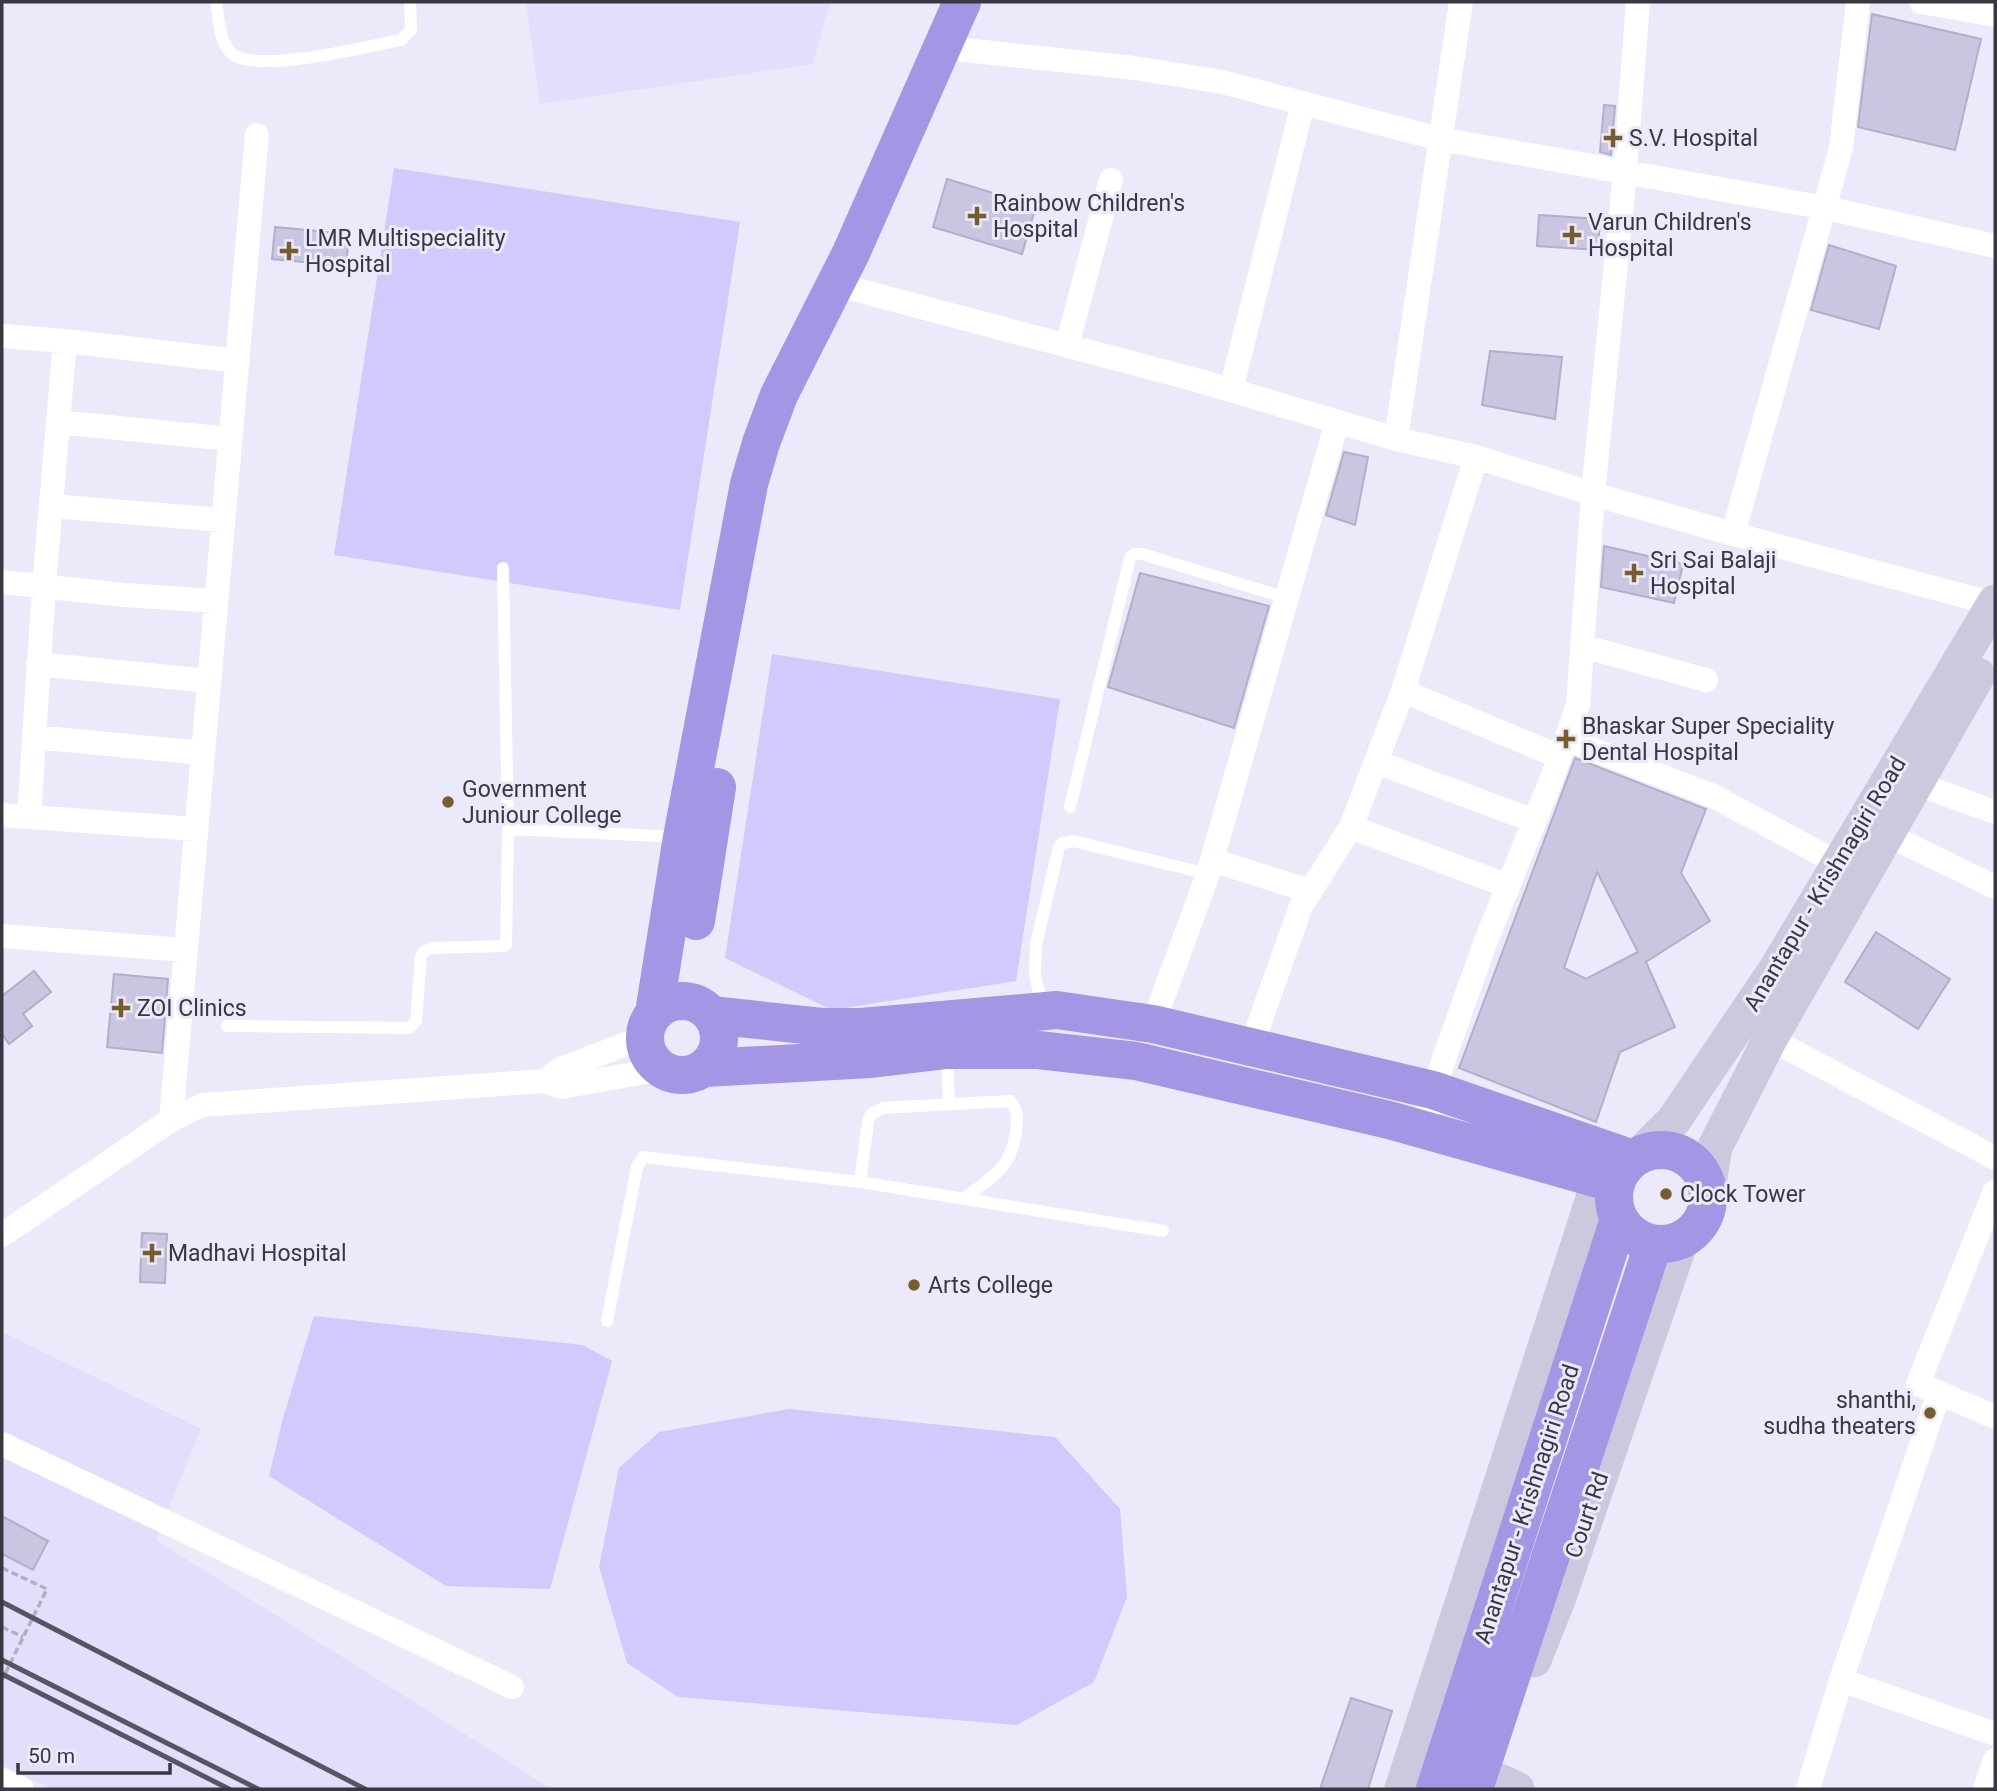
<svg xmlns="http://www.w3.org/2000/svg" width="1997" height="1791" font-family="Roboto,sans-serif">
  <rect width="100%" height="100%" fill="#ebe9fa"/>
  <path fill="#e3defb" d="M526,2H830L813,64L540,104Z
    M2,1332L201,1429L156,1540L552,1789H51L2,1765Z"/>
  <path fill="#d2c9fd" d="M394,168L740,222L680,610L334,555Z
    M772,654L1060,699L1016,981L832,1010L725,958Z
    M314,1316L583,1345L612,1361L550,1589L446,1586L269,1476L283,1418Z
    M789,1409L1055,1437L1120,1509L1127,1597L1094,1682L1017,1725L678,1697L627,1663L599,1567L619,1468L659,1432Z"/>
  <path fill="#cac6e2" stroke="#b3aeca" stroke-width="2" fill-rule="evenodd" d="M1872,14L1981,39L1955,150L1858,127Z
    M1604,105L1615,106L1611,155L1600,152Z
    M947,179L1036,206L1022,254L933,227Z
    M1539,215L1600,219L1598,250L1537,246Z
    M275,227L349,234L346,266L272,259Z
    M1829,245L1896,266L1879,329L1811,310Z
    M1490,351L1562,357L1555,419L1482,405Z
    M1344,452L1368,457L1355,525L1326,515Z
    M1604,546L1683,564L1674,603L1601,587Z
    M1140,573L1269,606L1234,728L1108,687Z
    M1575,758L1706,809L1681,873L1710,921L1646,962L1675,1027L1620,1052L1596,1122L1459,1068ZM1597,872L1638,952L1586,979L1564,968Z
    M1876,932L1950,979L1918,1029L1845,982Z
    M34,971L51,992L23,1014L32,1026L9,1044L2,1034V996Z
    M114,974L168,979L162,1053L107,1047Z
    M142,1233L167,1234L165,1283L140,1282Z
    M2,1516L48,1541L33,1570L2,1554Z
    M1351,1698L1392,1711L1368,1789H1320Z"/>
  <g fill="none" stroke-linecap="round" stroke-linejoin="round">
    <path stroke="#b2b0bf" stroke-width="3.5" stroke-dasharray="7 3.5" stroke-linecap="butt" d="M2,1568L47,1589L2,1680
      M2,1627L23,1637"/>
    <path stroke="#fff" stroke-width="12" d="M216,2C219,18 219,41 231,53C255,75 368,46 401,40L411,30L410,2
      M1070,807L1130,558L1134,554H1142L1287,598
      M508,829L679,837
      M1042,1006L1035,974L1036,944L1059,847L1062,843L1073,841L1208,874
      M227,1026L409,1028L416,1021L421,957L423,952L433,948L504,946L506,945L508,829L503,568
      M947,1055L949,1103
      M860,1182L868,1122L871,1114L883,1108L1010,1101C1019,1111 1017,1120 1016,1132C1010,1171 993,1175 965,1198
      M607,1321L637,1167L643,1157L860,1182L1163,1231"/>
    <path stroke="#fff" stroke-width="24" d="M1921,2L1995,15
      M964,50L1135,68L1222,82L1440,139L1826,208L1995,246
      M836,283L857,290L1200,381L1396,439L1476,457L1593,494L1733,534L1994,604
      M2,336L65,341L238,361
      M1067,346L1111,180
      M1231,390L1303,103
      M58,422L230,439
      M1396,439L1461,2
      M51,506L223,520
      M1733,534L1841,148L1858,2
      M2,582L125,595L216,601
      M1582,646L1706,680
      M38,664L209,681
      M1403,691L1560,757
      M34,737L203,753
      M1566,739L1713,796L1838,863
      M1376,762L1534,821
      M1917,784L1995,812
      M2,815L196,829
      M29,817L44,586L65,341
      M1351,827L1508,886
      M1888,835L1995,887
      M1212,860L1310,891
      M2,936L185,950
      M1153,1024L1208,874L1337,422
      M1770,1039L1995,1158
      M1251,1047L1301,906L1351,827L1403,691L1476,457
      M545,1081L560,1069L645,1037
      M171,1120L257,135
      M1422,1131L1433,1090L1485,943L1552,778L1578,705L1593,494L1625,172L1638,2
      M1995,1191L1918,1384L1995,1417
      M2,1235L171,1120L202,1105L545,1081L562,1087L661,1069
      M2,1444L512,1687
      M1841,1680L1995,1734
      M2,1780L22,1789
      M1808,1789L1841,1680L1939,1393
      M1985,1789L1995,1760"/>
    <path stroke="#cdc8de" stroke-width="35" d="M1639,1155L1674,1120L1776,969L1995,602
      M1708,1188L1715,1147L1770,1039L1978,675
      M1534,1660L1559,1597L1681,1241
      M1497,1780L1517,1789
      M1402,1789L1599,1180"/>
    <path stroke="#a595e5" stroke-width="38" d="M696,921L717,787
      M645 1038a37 37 0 1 1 74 0a37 37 0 1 1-74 0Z
      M654,1013L682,837L749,484L761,443L779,395L851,253L962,2
      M711,1015L822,1027H861L1057,1010L1153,1024L1433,1090L1633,1159
      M705,1068L871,1059L947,1050H1038L1136,1061L1389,1120L1616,1184
      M1614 1197a47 47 0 1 1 94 0a47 47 0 1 1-94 0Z
      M1435,1789L1619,1219
      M1474,1789L1653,1245"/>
    <path stroke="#575561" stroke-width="5" d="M2,1602L365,1789
      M2,1660L258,1789
      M2,1674L229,1789"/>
  </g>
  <g fill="#755d2d" stroke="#ebe9fa" stroke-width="2.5">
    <path d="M1609.5 127.5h7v7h7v7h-7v7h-7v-7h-7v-7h7z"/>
    <path d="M973.5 205.5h7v7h7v7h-7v7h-7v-7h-7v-7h7z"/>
    <path d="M1568.5 224.5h7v7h7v7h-7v7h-7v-7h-7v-7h7z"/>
    <path d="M285.5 240.5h7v7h7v7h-7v7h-7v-7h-7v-7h7z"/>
    <path d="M1630.5 562.5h7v7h7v7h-7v7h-7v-7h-7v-7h7z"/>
    <path d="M1562.5 728.5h7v7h7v7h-7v7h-7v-7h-7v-7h7z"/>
    <circle cx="448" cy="802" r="7"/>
    <path d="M117.5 997.5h7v7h7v7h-7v7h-7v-7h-7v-7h7z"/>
    <circle cx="1666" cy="1194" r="7"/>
    <path d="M148.5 1242.5h7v7h7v7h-7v7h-7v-7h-7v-7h7z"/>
    <circle cx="914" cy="1285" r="7"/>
    <circle cx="1930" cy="1413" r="7"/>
  </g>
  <g text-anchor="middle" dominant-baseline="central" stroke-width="6" stroke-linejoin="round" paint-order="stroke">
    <g font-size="23" fill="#393742" stroke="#ebe9fa" text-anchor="start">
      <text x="1629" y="138">S.V. Hospital</text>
      <text x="993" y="203">Rainbow Children's<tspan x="993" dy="26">Hospital</tspan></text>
      <text x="1588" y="222">Varun Children's<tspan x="1588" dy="26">Hospital</tspan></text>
      <text x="305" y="238">LMR Multispeciality<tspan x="305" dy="26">Hospital</tspan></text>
      <text x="1650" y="560">Sri Sai Balaji<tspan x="1650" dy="26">Hospital</tspan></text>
      <text x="1582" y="726">Bhaskar Super Speciality<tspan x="1582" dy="26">Dental Hospital</tspan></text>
      <text x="462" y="789">Government<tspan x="462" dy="26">Juniour College</tspan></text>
      <text x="137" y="1008">ZOI Clinics</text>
      <text x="1680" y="1194">Clock Tower</text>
      <text x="168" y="1253">Madhavi Hospital</text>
      <text x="928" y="1285">Arts College</text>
      <text x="1916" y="1400" text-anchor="end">shanthi,<tspan x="1916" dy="26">sudha theaters</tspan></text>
    </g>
    <g font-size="23" fill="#393742" stroke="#ebe9fa">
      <text transform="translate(1825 884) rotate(-59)">Anantapur - Krishnagiri Road</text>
      <text transform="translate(1527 1504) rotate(-72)">Anantapur - Krishnagiri Road</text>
      <text transform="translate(1587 1515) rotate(-71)">Court Rd</text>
    </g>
  </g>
  <rect width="1997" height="1791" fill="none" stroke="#393742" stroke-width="7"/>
  <path d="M18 1763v10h152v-10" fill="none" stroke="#393742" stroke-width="3.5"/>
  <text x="28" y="1763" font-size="21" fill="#393742" stroke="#ebe9fa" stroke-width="5" paint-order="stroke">50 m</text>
</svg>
